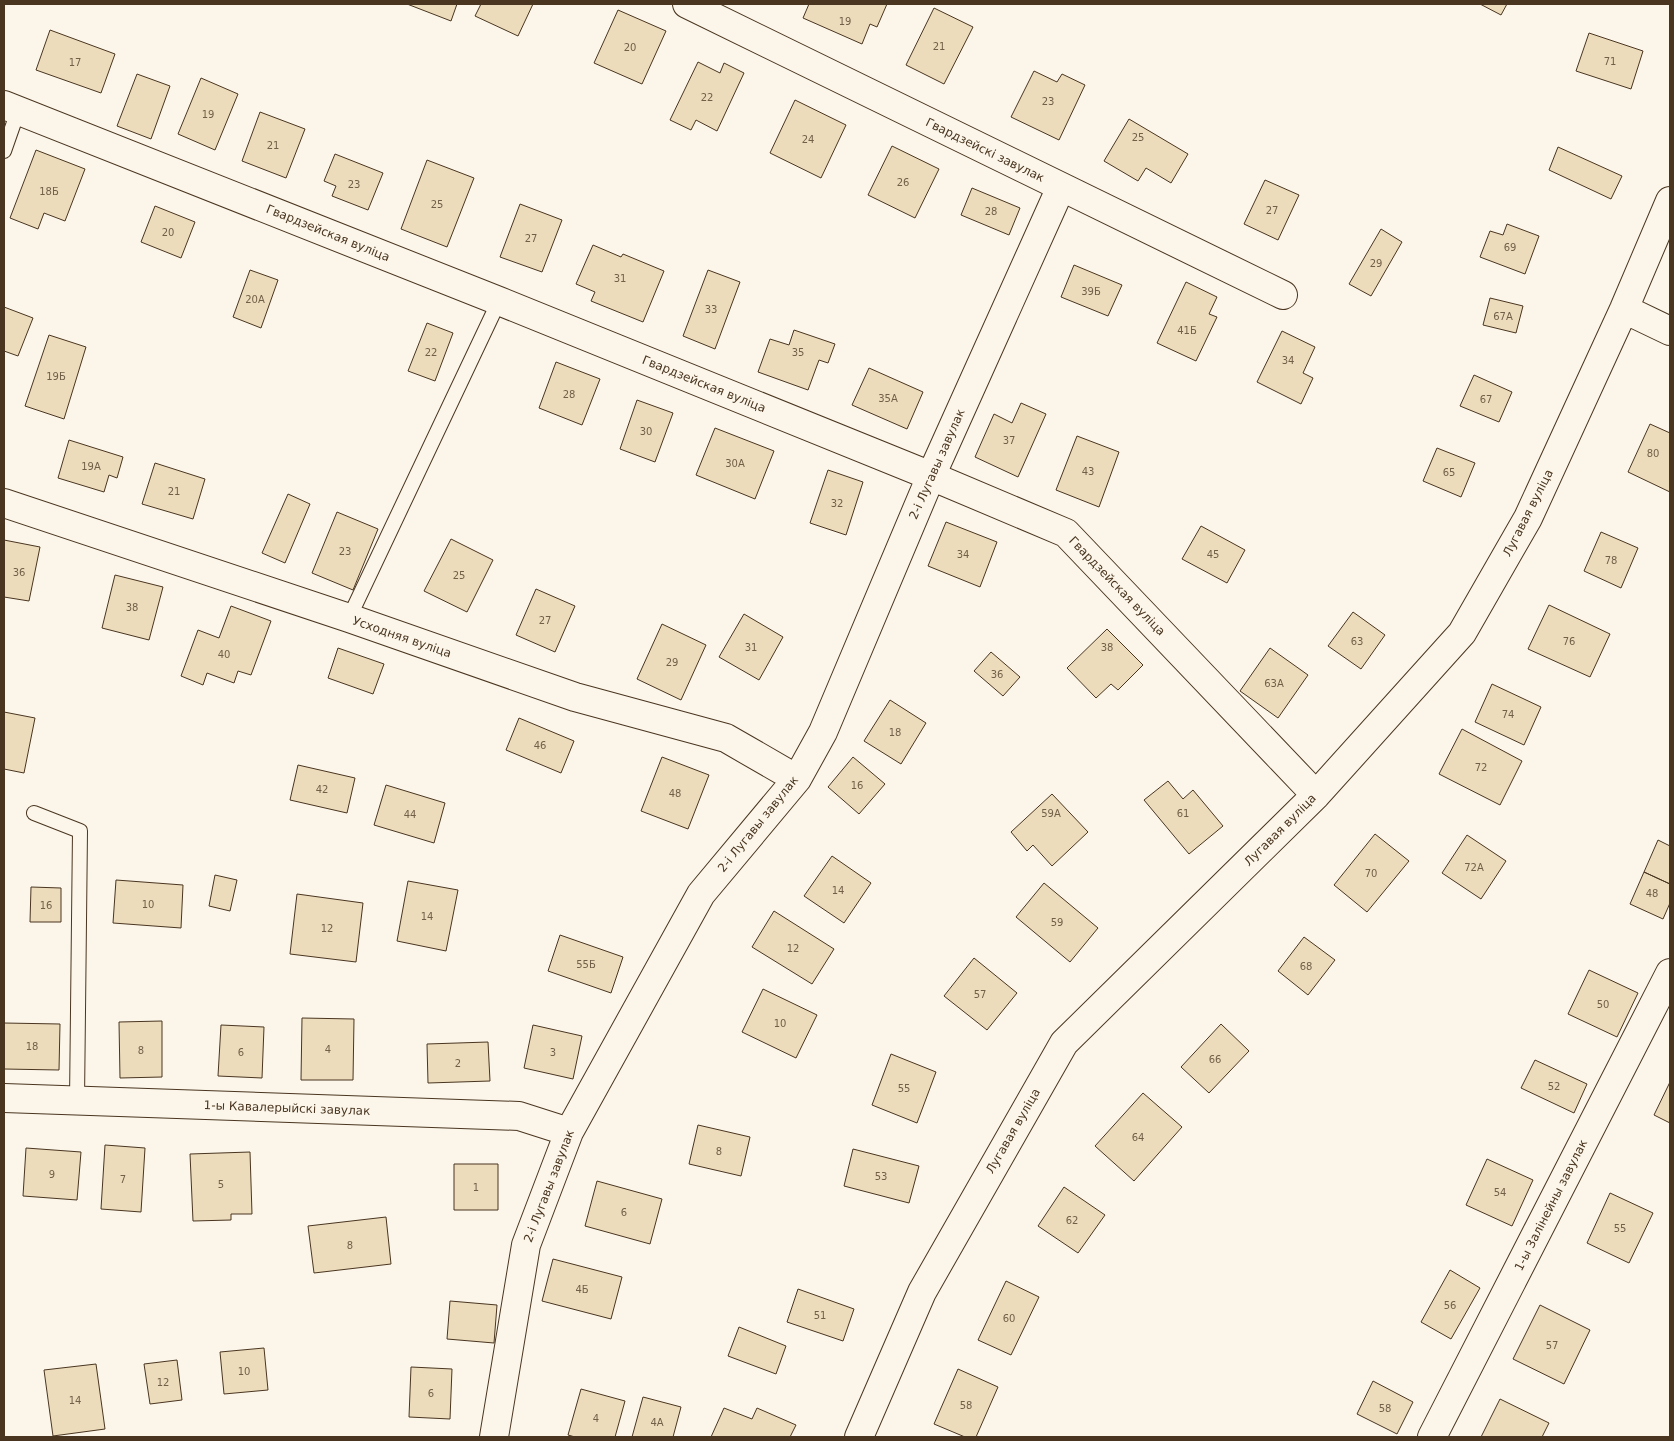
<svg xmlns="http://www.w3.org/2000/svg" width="1674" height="1441" font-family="'DejaVu Sans',sans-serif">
  <rect width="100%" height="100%" fill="#fbf6e9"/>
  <path fill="#ecdcbc" stroke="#4a3520" d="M407,4H457L451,21Z
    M481,4H533L518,36L475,16Z
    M809,4H887L877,27L870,24L862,44L803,18Z
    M1480,4H1507L1501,15Z
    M934,8L973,27L944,84L906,65Z
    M618,10L666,31L642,84L594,63Z
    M50,30L115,54L101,93L36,70Z
    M1589,33L1643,51L1631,89L1576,71Z
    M698,62L720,73L724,63L744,73L717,131L696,120L691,130L670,120Z
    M1034,71L1057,82L1062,74L1085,85L1059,140L1011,117Z
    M137,74L170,86L151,139L117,126Z
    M201,78L238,94L215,150L178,134Z
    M795,100L846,125L821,178L770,153Z
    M260,112L305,129L286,178L242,161Z
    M1129,119L1188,154L1171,183L1146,168L1138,181L1104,161Z
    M892,146L939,169L915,218L868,195Z
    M1558,147L1622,176L1611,199L1549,170Z
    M36,150L85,169L65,221L44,213L38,229L10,218Z
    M335,154L383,173L368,210L332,196L336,186L324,181Z
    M427,160L474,178L447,247L401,229Z
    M1265,180L1299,195L1278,240L1244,224Z
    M972,188L1020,208L1009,235L961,215Z
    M520,204L562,220L542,272L500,257Z
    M155,206L195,222L181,258L141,242Z
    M1507,224L1539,236L1525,274L1480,257L1490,231L1503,235Z
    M1381,229L1402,242L1371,296L1349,284Z
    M593,245L621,257L623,254L664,271L643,322L591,301L595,292L576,284Z
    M1074,265L1122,285L1108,316L1061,297Z
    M250,270L278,280L261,328L233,317Z
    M708,270L740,282L715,349L683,336Z
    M1186,282L1217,297L1209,314L1217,317L1196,361L1157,343Z
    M1490,298L1523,306L1516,333L1483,325Z
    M4,307L33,318L18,356L4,351Z
    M427,323L453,333L435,381L408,371Z
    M794,330L835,344L828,363L819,360L808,390L758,372L770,339L789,345Z
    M1282,331L1315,347L1303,373L1313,378L1301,404L1257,382Z
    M49,335L86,347L64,419L25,406Z
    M556,362L600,379L582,425L539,408Z
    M869,368L923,392L907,429L852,405Z
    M1474,375L1512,392L1499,422L1460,406Z
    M637,400L673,413L655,462L620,449Z
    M1021,403L1046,414L1018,477L975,457L994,414L1012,423Z
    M1650,424L1670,433V492L1628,472Z
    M715,428L774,451L755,499L696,475Z
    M1077,436L1119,452L1099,507L1056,490Z
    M69,440L123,457L117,478L109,475L104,492L58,478Z
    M1437,448L1475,463L1461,497L1423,481Z
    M155,463L205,479L193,519L142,504Z
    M828,470L863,482L846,535L810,523Z
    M288,494L310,504L285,563L262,553Z
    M337,512L378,529L353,590L312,573Z
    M946,522L997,542L980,587L928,566Z
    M1201,526L1245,550L1227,583L1182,559Z
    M1601,532L1638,548L1621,588L1584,571Z
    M451,539L493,560L467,612L424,591Z
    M4,540L40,547L29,601L4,597Z
    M115,575L163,587L149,640L102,628Z
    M536,589L575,606L555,652L516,635Z
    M1549,605L1610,634L1590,677L1528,649Z
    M231,606L271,621L251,675L238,671L234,683L207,673L203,685L181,676L198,630L219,638Z
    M1353,612L1385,635L1361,669L1328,646Z
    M744,614L783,637L759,680L719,657Z
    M662,624L706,645L681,700L637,679Z
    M1107,629L1143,665L1118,690L1111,684L1096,698L1067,668Z
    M338,648L384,664L373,694L328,678Z
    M1270,648L1308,675L1278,718L1240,691Z
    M991,652L1020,677L1003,696L974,671Z
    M1492,684L1541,707L1524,745L1475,722Z
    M890,700L926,723L901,764L864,741Z
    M4,712L35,718L24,773L4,769Z
    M519,718L574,741L561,773L506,750Z
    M1462,729L1522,761L1500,805L1439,774Z
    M662,757L709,775L688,829L641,811Z
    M853,757L885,784L859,814L828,787Z
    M298,765L355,778L347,813L290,800Z
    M1168,781L1183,799L1193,790L1223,826L1189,854L1144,800Z
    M386,785L445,803L434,843L374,825Z
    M1052,794L1088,832L1052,866L1033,845L1027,851L1011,832Z
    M1375,834L1409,861L1367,912L1334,885Z
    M1467,835L1506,861L1481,899L1442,873Z
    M1658,840L1670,846V884L1644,872Z
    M832,856L871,883L844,923L804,896Z
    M1644,872L1670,884V903L1663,919L1630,904Z
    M215,875L237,880L230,911L209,906Z
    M116,880L183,885L181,928L113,923Z
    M408,881L458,890L446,951L397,941Z
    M1044,883L1098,928L1070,962L1016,917Z
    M31,887L61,888V922H30Z
    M297,894L363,903L356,962L290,954Z
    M774,911L834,949L812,984L752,947Z
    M560,935L623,957L611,993L548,971Z
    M1304,937L1335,960L1308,995L1278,971Z
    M974,958L1017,993L987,1030L944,996Z
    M1589,970L1638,993L1617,1037L1568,1014Z
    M763,989L817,1015L796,1058L742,1032Z
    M302,1018L354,1019L353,1080H301Z
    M162,1021V1077L120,1078L119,1022Z
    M4,1023L60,1024L59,1070L4,1069Z
    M1221,1024L1249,1051L1209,1093L1181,1067Z
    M221,1025L264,1027L262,1078L218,1076Z
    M533,1025L582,1036L573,1079L524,1068Z
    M488,1042L490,1081L428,1083L427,1044Z
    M891,1054L936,1072L917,1123L872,1105Z
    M1535,1060L1587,1084L1574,1113L1521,1088Z
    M1670,1082V1123L1654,1115Z
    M1143,1093L1182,1127L1134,1181L1095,1146Z
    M698,1125L750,1137L741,1176L689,1164Z
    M105,1145L145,1148L141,1212L101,1209Z
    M26,1148L81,1152L77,1200L23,1196Z
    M853,1149L919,1166L909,1203L844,1186Z
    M250,1152L252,1214H231V1220L193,1221L190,1154Z
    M1487,1159L1533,1180L1512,1226L1466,1205Z
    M454,1164H498V1210H454Z
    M597,1181L662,1199L650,1244L585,1226Z
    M1064,1187L1105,1215L1078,1253L1038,1226Z
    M1610,1193L1653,1213L1629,1263L1587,1243Z
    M386,1217L391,1264L314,1273L308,1226Z
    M553,1259L622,1277L611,1319L542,1301Z
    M1450,1270L1480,1288L1451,1339L1421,1322Z
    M1006,1281L1039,1297L1011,1355L978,1340Z
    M798,1289L854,1309L843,1341L787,1322Z
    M450,1301L497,1305L494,1343L447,1339Z
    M1540,1305L1590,1330L1564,1384L1513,1359Z
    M739,1327L786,1346L776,1374L728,1356Z
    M264,1348L268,1390L224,1394L220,1352Z
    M177,1360L182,1400L150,1404L144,1364Z
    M96,1364L105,1429L53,1436L44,1370Z
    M411,1367L452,1369L450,1419L409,1417Z
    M958,1369L998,1387L976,1437H965L934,1424Z
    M1373,1381L1413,1402L1397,1434L1357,1414Z
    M581,1389L625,1401L615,1437H575L568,1435Z
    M643,1397L681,1407L673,1437H632Z
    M1500,1399L1549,1423L1542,1437H1481Z
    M724,1408L752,1419L757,1408L796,1425L790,1437H711Z"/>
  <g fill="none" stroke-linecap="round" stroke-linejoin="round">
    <g stroke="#4a3520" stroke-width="16">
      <path id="lane" d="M4,151L18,111
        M349,618L499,301
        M34,813L80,831L77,1101"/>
    </g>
    <g stroke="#4a3520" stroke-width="30">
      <path id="street" d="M687,4L1283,295
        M4,105L499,301L931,476L1066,533L1316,795
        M1624,309L1670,331
        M4,503L349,618L575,697L726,738L797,779
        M4,1098L519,1116L569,1132
        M494,1437L526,1245L569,1132L701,894L797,779L823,732L931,476L1061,187
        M859,1437L922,1292L1064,1043L1316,795L1462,633L1528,518L1624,309L1670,201
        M1432,1437L1670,973"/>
    </g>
    <use href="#lane" stroke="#fbf6e9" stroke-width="14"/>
    <use href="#street" stroke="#fbf6e9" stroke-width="28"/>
  </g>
  <g text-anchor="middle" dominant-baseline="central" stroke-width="4" stroke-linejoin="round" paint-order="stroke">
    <g font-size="10" fill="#725f47">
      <text x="845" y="21">19</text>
      <text x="939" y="46">21</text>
      <text x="630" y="47">20</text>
      <text x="1610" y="61">71</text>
      <text x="75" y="62">17</text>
      <text x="707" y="97">22</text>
      <text x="1048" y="101">23</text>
      <text x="208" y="114">19</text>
      <text x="1138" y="137">25</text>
      <text x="808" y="139">24</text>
      <text x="273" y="145">21</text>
      <text x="903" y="182">26</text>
      <text x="354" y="184">23</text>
      <text x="49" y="191">18Б</text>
      <text x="437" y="204">25</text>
      <text x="1272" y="210">27</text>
      <text x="991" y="211">28</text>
      <text x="168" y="232">20</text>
      <text x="531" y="238">27</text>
      <text x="1510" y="247">69</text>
      <text x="1376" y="263">29</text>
      <text x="620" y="278">31</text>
      <text x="1091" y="291">39Б</text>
      <text x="255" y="299">20А</text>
      <text x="711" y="309">33</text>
      <text x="1503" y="316">67А</text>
      <text x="1187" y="330">41Б</text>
      <text x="431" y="352">22</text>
      <text x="798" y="352">35</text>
      <text x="1288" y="360">34</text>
      <text x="56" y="376">19Б</text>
      <text x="569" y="394">28</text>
      <text x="888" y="398">35А</text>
      <text x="1486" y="399">67</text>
      <text x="646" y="431">30</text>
      <text x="1009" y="440">37</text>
      <text x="1653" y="453">80</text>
      <text x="735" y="463">30А</text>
      <text x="91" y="466">19А</text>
      <text x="1088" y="471">43</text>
      <text x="1449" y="472">65</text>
      <text x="174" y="491">21</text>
      <text x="837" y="503">32</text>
      <text x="345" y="551">23</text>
      <text x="963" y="554">34</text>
      <text x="1213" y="554">45</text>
      <text x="1611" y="560">78</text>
      <text x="19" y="572">36</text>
      <text x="459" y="575">25</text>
      <text x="132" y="607">38</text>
      <text x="545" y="620">27</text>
      <text x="1357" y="641">63</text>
      <text x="1569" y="641">76</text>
      <text x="751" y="647">31</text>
      <text x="1107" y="647">38</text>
      <text x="224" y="654">40</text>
      <text x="672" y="662">29</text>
      <text x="997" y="674">36</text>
      <text x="1274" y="683">63А</text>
      <text x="1508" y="714">74</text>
      <text x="895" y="732">18</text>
      <text x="540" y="745">46</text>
      <text x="1481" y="767">72</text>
      <text x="857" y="785">16</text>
      <text x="322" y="789">42</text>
      <text x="675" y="793">48</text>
      <text x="1051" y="813">59А</text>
      <text x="1183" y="813">61</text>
      <text x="410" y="814">44</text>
      <text x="1474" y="867">72А</text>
      <text x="1371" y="873">70</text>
      <text x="838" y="890">14</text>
      <text x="1652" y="893">48</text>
      <text x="148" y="904">10</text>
      <text x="46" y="905">16</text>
      <text x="427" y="916">14</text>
      <text x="1057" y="922">59</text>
      <text x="327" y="928">12</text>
      <text x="793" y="948">12</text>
      <text x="586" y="964">55Б</text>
      <text x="1306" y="966">68</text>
      <text x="980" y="994">57</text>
      <text x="1603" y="1004">50</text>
      <text x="780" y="1023">10</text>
      <text x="32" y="1046">18</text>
      <text x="328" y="1049">4</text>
      <text x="141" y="1050">8</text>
      <text x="241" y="1052">6</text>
      <text x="553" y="1052">3</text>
      <text x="1215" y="1059">66</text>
      <text x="458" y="1063">2</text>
      <text x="1554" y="1086">52</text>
      <text x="904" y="1088">55</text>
      <text x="1138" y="1137">64</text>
      <text x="719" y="1151">8</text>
      <text x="52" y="1174">9</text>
      <text x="881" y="1176">53</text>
      <text x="123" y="1179">7</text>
      <text x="221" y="1184">5</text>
      <text x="476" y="1187">1</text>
      <text x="1500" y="1192">54</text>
      <text x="624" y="1212">6</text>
      <text x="1072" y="1220">62</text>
      <text x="1620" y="1228">55</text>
      <text x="350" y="1245">8</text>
      <text x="582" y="1289">4Б</text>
      <text x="1450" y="1305">56</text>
      <text x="820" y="1315">51</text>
      <text x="1009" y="1318">60</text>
      <text x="1552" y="1345">57</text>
      <text x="244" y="1371">10</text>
      <text x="163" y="1382">12</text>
      <text x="431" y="1393">6</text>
      <text x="75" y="1400">14</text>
      <text x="966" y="1405">58</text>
      <text x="1385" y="1408">58</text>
      <text x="596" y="1418">4</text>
      <text x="657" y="1422">4А</text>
    </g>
    <g font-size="12" fill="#4a3520" stroke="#fbf6e9">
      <text transform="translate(985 150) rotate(26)">Гвардзейскі завулак</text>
      <text transform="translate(328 233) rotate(22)">Гвардзейская вуліца</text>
      <text transform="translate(704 384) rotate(22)">Гвардзейская вуліца</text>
      <text transform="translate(937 464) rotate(-66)">2-і Лугавы завулак</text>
      <text transform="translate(1528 513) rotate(-63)">Лугавая вуліца</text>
      <text transform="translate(1117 586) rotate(46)">Гвардзейская вуліца</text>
      <text transform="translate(402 637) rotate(19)">Усходняя вуліца</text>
      <text transform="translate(758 824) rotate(-51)">2-і Лугавы завулак</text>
      <text transform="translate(1280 830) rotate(-45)">Лугавая вуліца</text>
      <text transform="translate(287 1108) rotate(2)">1-ы Кавалерыйскі завулак</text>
      <text transform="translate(1013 1131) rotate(-60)">Лугавая вуліца</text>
      <text transform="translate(549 1186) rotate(-69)">2-і Лугавы завулак</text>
      <text transform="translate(1551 1205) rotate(-63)">1-ы Залінейны завулак</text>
    </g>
  </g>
  <rect width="1674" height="1441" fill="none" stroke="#4a3520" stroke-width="10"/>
</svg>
